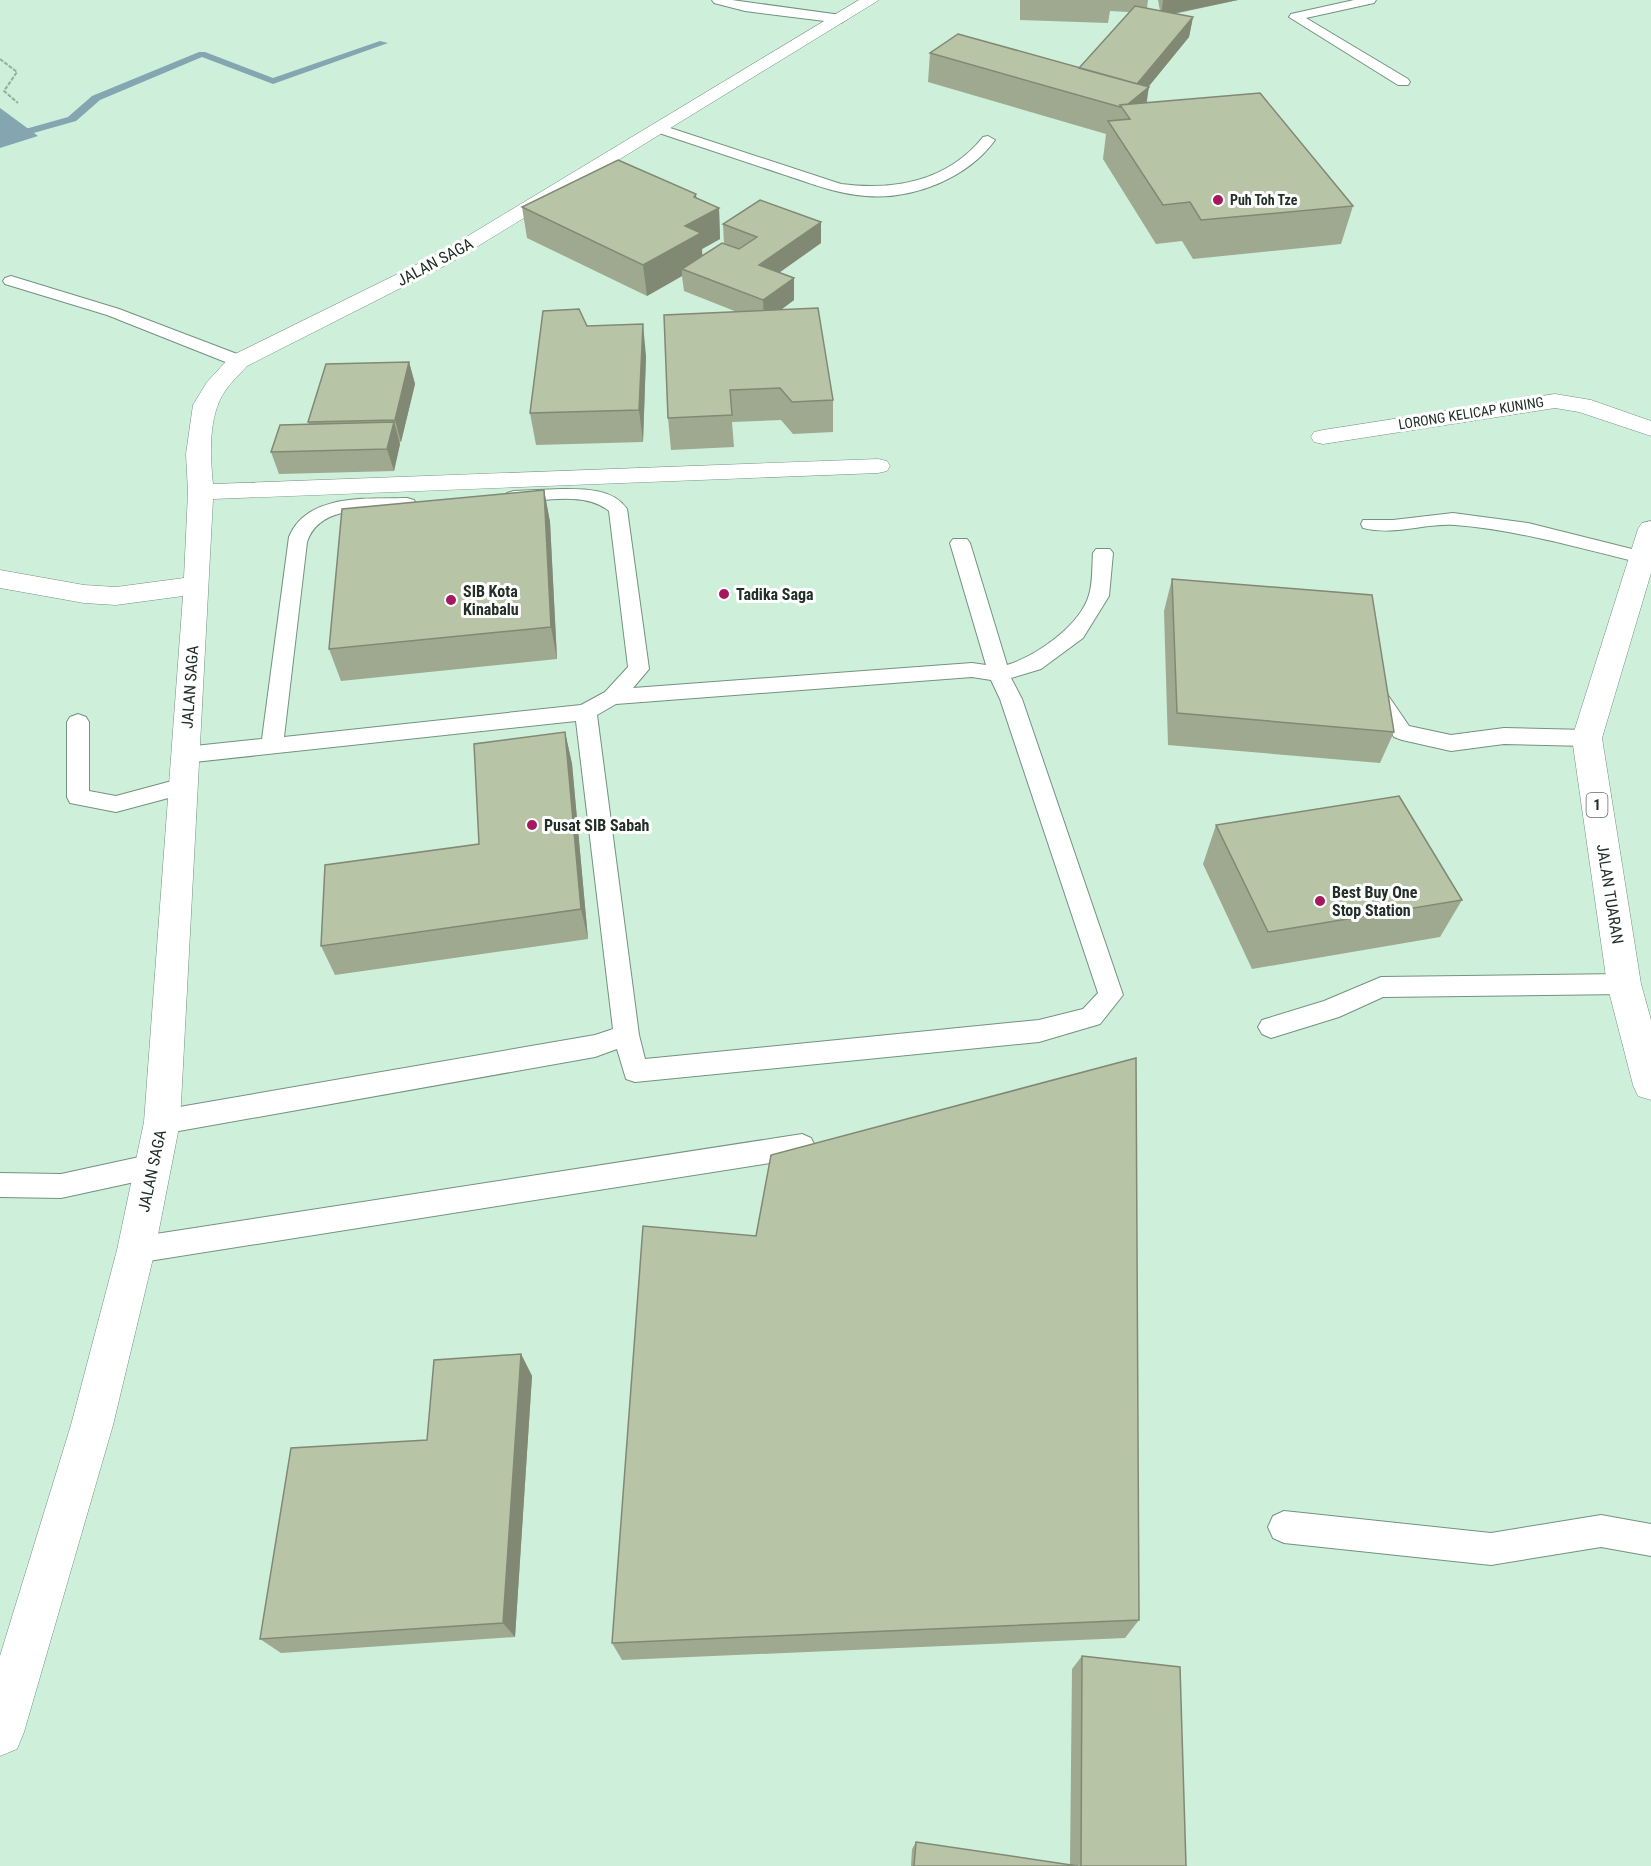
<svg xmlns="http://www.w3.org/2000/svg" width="1651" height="1866" font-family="'Roboto Condensed',sans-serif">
  <rect width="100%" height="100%" fill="#ceefda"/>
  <path fill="#84a6b1" d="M0,108L38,136L0,148Z"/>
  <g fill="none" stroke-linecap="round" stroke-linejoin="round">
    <path fill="#84a6b1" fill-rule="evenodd" d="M380,41L388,43L273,84L202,57L100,100L76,121L30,134L0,136V130L29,128L68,117L92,96L199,52H205L273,78Z"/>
    <g stroke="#73927f" stroke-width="2">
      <path id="service" d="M712,0H732L841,15L847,19L841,23L745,11L714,3Z
        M1354,0H1376L1374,3L1306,18L1408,79L1410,82L1408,85H1398L1289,17L1291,14Z
        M658,124L841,184C894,191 948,181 983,137L988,136L995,140C968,178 913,200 866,196C836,194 807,182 779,173C737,159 695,145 653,131L651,128Z
        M11,276L119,309L245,357L247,361L239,366L233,365L107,315L5,284L3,281L5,278Z
        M561,489C583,489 613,488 627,509L649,669L633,688L972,663L986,665L950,543L953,539H967L970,543L1007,665C1036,656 1080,626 1089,595C1093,582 1092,566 1093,553L1096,549H1110L1113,553L1109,596L1083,638L1041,669L1011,678L1022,699L1123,995L1100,1024L1039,1042L635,1082L626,1079L617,1049L595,1057L162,1134L153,1130L149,1122L153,1114L162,1110L595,1035L613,1029L576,721L185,763L177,761L174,755L177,749L185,747L262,739L289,537C307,493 368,499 407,498L414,500L416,504L414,508L407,510C374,510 320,503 307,542L284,737L581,705L605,692L628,667L609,511C585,491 543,501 514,503L507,501L505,497L507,493L514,491ZM972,677L991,680L1000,699L1098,993L1083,1009L1039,1020L645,1059L639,1035L597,715L616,704Z
        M1453,513L1528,523L1648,553L1651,557L1648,561L1641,563C1580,548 1518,530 1455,525C1424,523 1395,536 1363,528L1361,524L1363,520H1393Z
        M1376,686L1383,688L1409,726L1451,735L1504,728L1587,730L1595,733L1598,738L1595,743L1587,746L1504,744L1451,751L1402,740L1394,737L1366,693L1369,688Z
        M78,714L86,717L89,722V791L116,796L183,778L191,780L194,786L191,792L116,812L70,803L67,797V722L70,717Z
        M1624,974L1633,977L1636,984L1633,991L1624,994L1383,997L1339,1017L1271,1038L1262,1034L1258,1027L1262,1020L1324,1001L1381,977Z
        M802,1134L811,1138L815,1146L811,1154L802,1158L136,1263L126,1259L122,1250L126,1241L136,1237Z
        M153,1154L163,1157L166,1166L163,1175L153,1178L61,1198L0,1197V1173L61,1174Z
        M1284,1511L1491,1533L1601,1515L1651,1524V1556L1601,1547L1491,1565L1284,1543L1273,1538L1268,1527L1273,1516Z"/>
    </g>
    <g stroke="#73927f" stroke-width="1">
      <path id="minor" d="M859,0H879L452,262L247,366C240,374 231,382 225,391C208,416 210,455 213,484L878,459L887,461L890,466L887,471L878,473L213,499L180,1122L155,1250L113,1425L24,1732L17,1749L0,1756V1656L71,1425L117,1250L144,1122L183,596L116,605L84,603L0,588V570L84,585L116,587L184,578L188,492L186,454L193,405L207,382L231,356L438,254Z
        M1555,394L1591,400L1651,421V436L1579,412L1555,408L1323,444L1314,442L1311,437L1314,432L1323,430Z"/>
    </g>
    <g stroke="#73927f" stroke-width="1">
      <path id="primary" d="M1651,521V573L1602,738L1641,984L1651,1020V1100L1638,1096L1633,1085L1607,984L1572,738L1638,529L1642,523Z"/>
    </g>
    <path stroke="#95af9e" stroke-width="2" stroke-dasharray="4 1.5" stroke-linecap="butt" d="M0,59L17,72L4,91L18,103"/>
    <use href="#service" fill="#fff" fill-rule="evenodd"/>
    <use href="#minor" fill="#fff" fill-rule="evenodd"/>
    <use href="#primary" fill="#fff" fill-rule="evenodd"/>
  </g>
  <path fill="#9ea98f" d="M1020,0H1148L1147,8L1160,11L1158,0H1238L1174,14L1193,17L1189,37L1148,87L1147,103L1353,206L1341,244L1193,259L1182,241L1156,244L1103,159L1106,134L928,82L930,53L1079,68L1129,12L1110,11L1108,23L1020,20Z
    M696,198L719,208L720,239L702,249V255L724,244L723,224L821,243L779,273L794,300L781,310L833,400V432L793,434L781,420L732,422L734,447L671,450L668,418L737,312L684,291L682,276L647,296L527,238L522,207Z
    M587,326L646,356L643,442L536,445L530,413Z
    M409,362L415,384L401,442H399L400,444L394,471L279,474L271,452L309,424L308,422Z
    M544,490L550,522L557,659L341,681L329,649Z
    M1172,579L1394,732L1380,763L1168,745L1164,611Z
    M565,732L572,764L588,939L335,975L321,946L479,844Z
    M1216,825L1462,900L1440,937L1252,969L1203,864Z
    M521,1354L532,1376L515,1637L281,1653L260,1639L427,1440Z
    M1139,1620L1125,1638L622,1660L612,1643Z
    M1082,1656L1186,1866H911L912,1849L916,1842L1070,1865L1072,1669Z"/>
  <path fill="#818974" d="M1163,0H1238L1161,16Z
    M1193,17L1189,37L1145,91L1149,87L1144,117L1130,119L1123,109L1137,84Z
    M696,194L698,219L719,208L720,239L702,249L703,264L682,269V276L647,296L643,265L685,226L694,197Z
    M821,222V243L760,286L759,265Z
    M794,278V300L764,322L763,300Z
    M643,324L646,356L643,442L639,410Z
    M409,362L415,384L401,442L395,420Z
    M394,422L400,444L394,471L387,449Z
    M544,490L550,522L557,659L551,627Z
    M565,732L572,764L588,939L581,909Z
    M521,1354L532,1376L515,1637L503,1623Z"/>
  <path fill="#b8c4a6" stroke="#818974" stroke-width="1.5" d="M1135,6L1193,17L1137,84L1079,68Z
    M958,34L1149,87L1128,104L1120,105V107L930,53Z
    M1260,93L1353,206L1201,220L1190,202L1163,205L1108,121L1130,119L1120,105Z
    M618,160L696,194L694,197L719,208L685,226L701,233L643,265L522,207Z
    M760,200L821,222L759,265L794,278L763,300L682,269L722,243L739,249L757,237L723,224Z
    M818,308L833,400L792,402L780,388L730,390L732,415L668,418L664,315Z
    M579,309L587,326L643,324L639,410L530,413L543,311Z
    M409,362L395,420L308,422L326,364Z
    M394,422L387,449L271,452L280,425Z
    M544,490L551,627L329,649L342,509Z
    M1172,579L1372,595L1394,732L1177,713Z
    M565,732L581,909L321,946L325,865L479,844L474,744Z
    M1399,796L1462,900L1268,932L1216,825Z
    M1136,1058L1139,1620L612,1643L643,1226L756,1236L771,1155Z
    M521,1354L503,1623L260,1639L291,1448L427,1440L434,1360Z
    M1082,1656L1180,1667L1186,1866H1081Z
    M916,1842L1078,1866H914Z"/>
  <g fill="#a5195e" stroke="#fff" stroke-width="2">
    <circle cx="1218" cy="200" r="6"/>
    <circle cx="724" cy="594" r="6"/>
    <circle cx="451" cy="600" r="6"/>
    <circle cx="532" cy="825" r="6"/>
    <circle cx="1320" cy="901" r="6"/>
  </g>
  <g text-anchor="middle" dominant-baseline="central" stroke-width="6" stroke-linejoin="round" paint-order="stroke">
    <g font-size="14" font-weight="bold" fill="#222f27" stroke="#fff" text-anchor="start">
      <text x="1230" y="200">Puh Toh Tze</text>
    </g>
    <g font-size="14" fill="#222f27" stroke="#fff">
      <text transform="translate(1471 413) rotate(-9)">LORONG KELICAP KUNING</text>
    </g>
    <rect fill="#fff" stroke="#646d68" stroke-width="1.5" x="1586.5" y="793" width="21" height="24" rx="4.5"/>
    <g font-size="15" font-weight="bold" fill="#222f27">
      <text x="1597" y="805">1</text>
    </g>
    <g font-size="16" fill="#222f27" stroke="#fff">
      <text transform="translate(435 262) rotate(-28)">JALAN SAGA</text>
      <text transform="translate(190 687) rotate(-86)">JALAN SAGA</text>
      <text transform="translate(1610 894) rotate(81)">JALAN TUARAN</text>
      <text transform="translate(152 1171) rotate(-78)">JALAN SAGA</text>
    </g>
    <g font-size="16" font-weight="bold" fill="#222f27" stroke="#fff" text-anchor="start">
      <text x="463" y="591">SIB Kota<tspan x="463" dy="18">Kinabalu</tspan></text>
      <text x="736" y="594">Tadika Saga</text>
      <text x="544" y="825">Pusat SIB Sabah</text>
      <text x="1332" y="892">Best Buy One<tspan x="1332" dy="18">Stop Station</tspan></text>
    </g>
  </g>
</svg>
